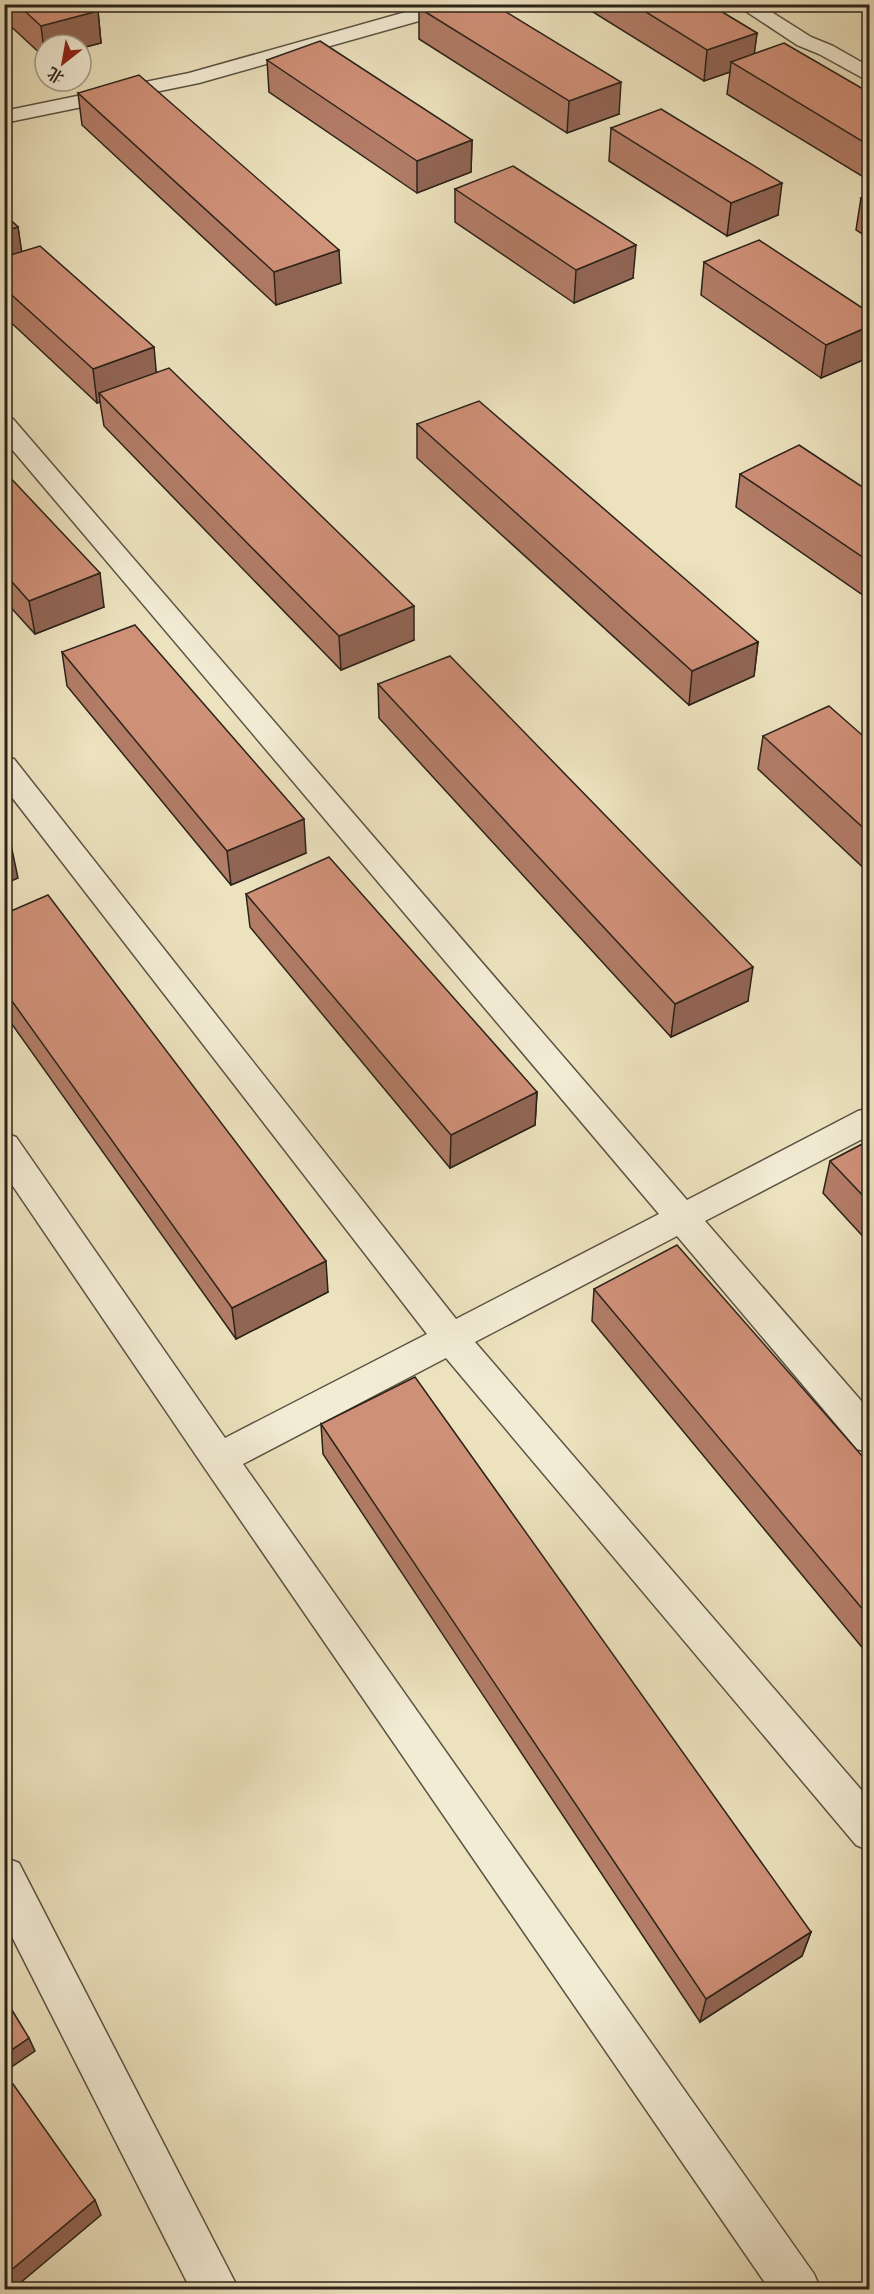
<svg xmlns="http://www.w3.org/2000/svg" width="874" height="2294" font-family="'IM FELL English','Noto Serif SC',serif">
  <rect width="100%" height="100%" fill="#ece2be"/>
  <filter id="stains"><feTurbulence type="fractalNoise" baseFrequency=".00333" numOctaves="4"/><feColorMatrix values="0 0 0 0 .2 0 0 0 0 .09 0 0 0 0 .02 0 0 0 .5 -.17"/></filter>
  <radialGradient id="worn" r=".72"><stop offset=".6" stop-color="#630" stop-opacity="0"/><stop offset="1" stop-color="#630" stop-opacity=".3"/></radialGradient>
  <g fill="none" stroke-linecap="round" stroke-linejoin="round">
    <g stroke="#5b5343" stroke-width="3">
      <path id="street" d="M434,4H467L465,8L199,83L4,123V111L189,73Z
        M735,4H759L811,37L833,46L870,67V82L819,54L797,45Z
        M4,417L13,419L687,1200L858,1111L870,1108V1135L705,1221L870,1411V1453L857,1449L677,1236L475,1342L870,1800V1851L856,1845L446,1358L243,1464L814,2274L821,2290H770L206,1470L4,1173V1133L16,1137L225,1438L427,1334L4,787V757L14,759L456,1319L659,1214L4,440Z
        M4,1857L19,1863L239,2290H191L4,1921Z"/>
    </g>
    <use href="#street" fill="#f3ecd5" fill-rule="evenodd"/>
  </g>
  <path fill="#b27c67" stroke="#2b231a" stroke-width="1.5" d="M4,4H90L98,11L101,43L45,58L4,20Z
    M580,4H709L757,33L754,53L870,93V181L727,94L730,72L704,81Z
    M419,8L619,114L567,133L419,39Z
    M267,60L472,140L471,172L417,193L269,92Z
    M78,93L341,283L276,305L82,125Z
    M611,128L778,215L727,236L609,161Z
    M455,189L633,278L574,303L455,222Z
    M870,194V239L856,230L861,198Z
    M4,214L18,227L21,252L157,372L414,640L341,670L104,426L100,402L97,403L4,316Z
    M704,262L870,313V357L821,378L701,295Z
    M417,424L758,642L754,676L689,705L417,458Z
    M4,471L104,607L35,634L4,600Z
    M740,474L870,492V600L736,507Z
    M62,652L306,853L231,885L67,686Z
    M378,684L748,1001L671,1037L379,718Z
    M763,736L870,742V874L758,769Z
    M246,894L537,1092L535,1125L450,1168L250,927Z
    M4,914L328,1292L236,1339L4,1013Z
    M870,1140V1244L823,1193L830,1161Z
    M594,1289L870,1465V1657L592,1321Z
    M321,1424L811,1932L802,1956L700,2022L323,1454Z"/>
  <path fill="#916554" stroke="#2b231a" stroke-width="1.5" d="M208,4H221L208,8Z
    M98,11L101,43L81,48V45H45V58L41,26Z
    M757,33L753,64L731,62L730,72L704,81L707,50Z
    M621,82L619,114L567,133L569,101Z
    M472,140L471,172L417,193V161Z
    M782,183L778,215L727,236L731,203Z
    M18,227L23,260L4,265V231Z
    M636,245L633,278L574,303L576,270Z
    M339,250L341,283L276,305L274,272Z
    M870,326V357L821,378L826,345Z
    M154,347L157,380L99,393L100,402L97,403L93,369Z
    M100,573L104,607L35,634L29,601Z
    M414,606V640L341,670L339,636Z
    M758,642L754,676L689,705L692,671Z
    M304,819L306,853L231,885L227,851Z
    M11,845L18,878L4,884V847Z
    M753,967L748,1001L671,1037L675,1004Z
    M537,1092L535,1125L450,1168L451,1135Z
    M326,1261L328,1292L236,1339L232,1308Z
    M811,1932L802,1956L700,2022L706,1999Z
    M29,2038L35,2051L4,2072V2055Z
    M95,2200L101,2215L13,2289H4V2276Z"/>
  <path fill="#cf9078" stroke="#2b231a" stroke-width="1.5" d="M17,4H90L98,11L41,26Z
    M428,4H493L621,82L569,101L419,8Z
    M633,4H709L757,33L707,50Z
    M320,41L472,140L417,161L267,60Z
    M784,43L870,93V146L731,62Z
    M139,75L339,250L274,272L78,93Z
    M661,109L782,183L731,203L611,128Z
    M513,166L636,245L576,270L455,189Z
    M870,194V203L861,198Z
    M4,214L18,227L4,231Z
    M759,240L870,313V326L826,345L704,262Z
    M40,246L154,347L93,369L4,288V257Z
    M169,368L414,606L339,636L99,393Z
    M479,401L758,642L692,671L417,424Z
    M799,445L870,492V562L740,474Z
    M4,471L100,573L29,601L4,573Z
    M135,625L304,819L227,851L62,652Z
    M450,656L753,967L675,1004L378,684Z
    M829,706L870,742V834L763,736Z
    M4,836L11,845L4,847Z
    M329,857L537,1092L451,1135L246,894Z
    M48,895L326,1261L232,1308L4,990V914Z
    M870,1140V1203L830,1161Z
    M677,1245L870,1465V1618L594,1289Z
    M415,1377L811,1932L706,1999L321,1424Z
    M4,1997L29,2038L4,2055Z
    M13,2084L95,2200L4,2276V2091Z"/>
  <rect width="874" height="2294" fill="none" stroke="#ece2be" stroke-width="24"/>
  <rect x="6" y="6" width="862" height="2282" fill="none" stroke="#2b231a" stroke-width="3"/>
  <rect x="12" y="12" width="850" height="2270" fill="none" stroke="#2b231a" stroke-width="1.5"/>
  <g transform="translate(63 63) rotate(211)"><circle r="28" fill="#f3ecd5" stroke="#a39c8a" stroke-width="1.5"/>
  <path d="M0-4.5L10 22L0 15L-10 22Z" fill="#8f2418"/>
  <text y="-9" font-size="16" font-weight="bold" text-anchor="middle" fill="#2b231a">北</text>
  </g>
  <rect width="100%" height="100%" filter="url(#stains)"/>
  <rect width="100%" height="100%" fill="url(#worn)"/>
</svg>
